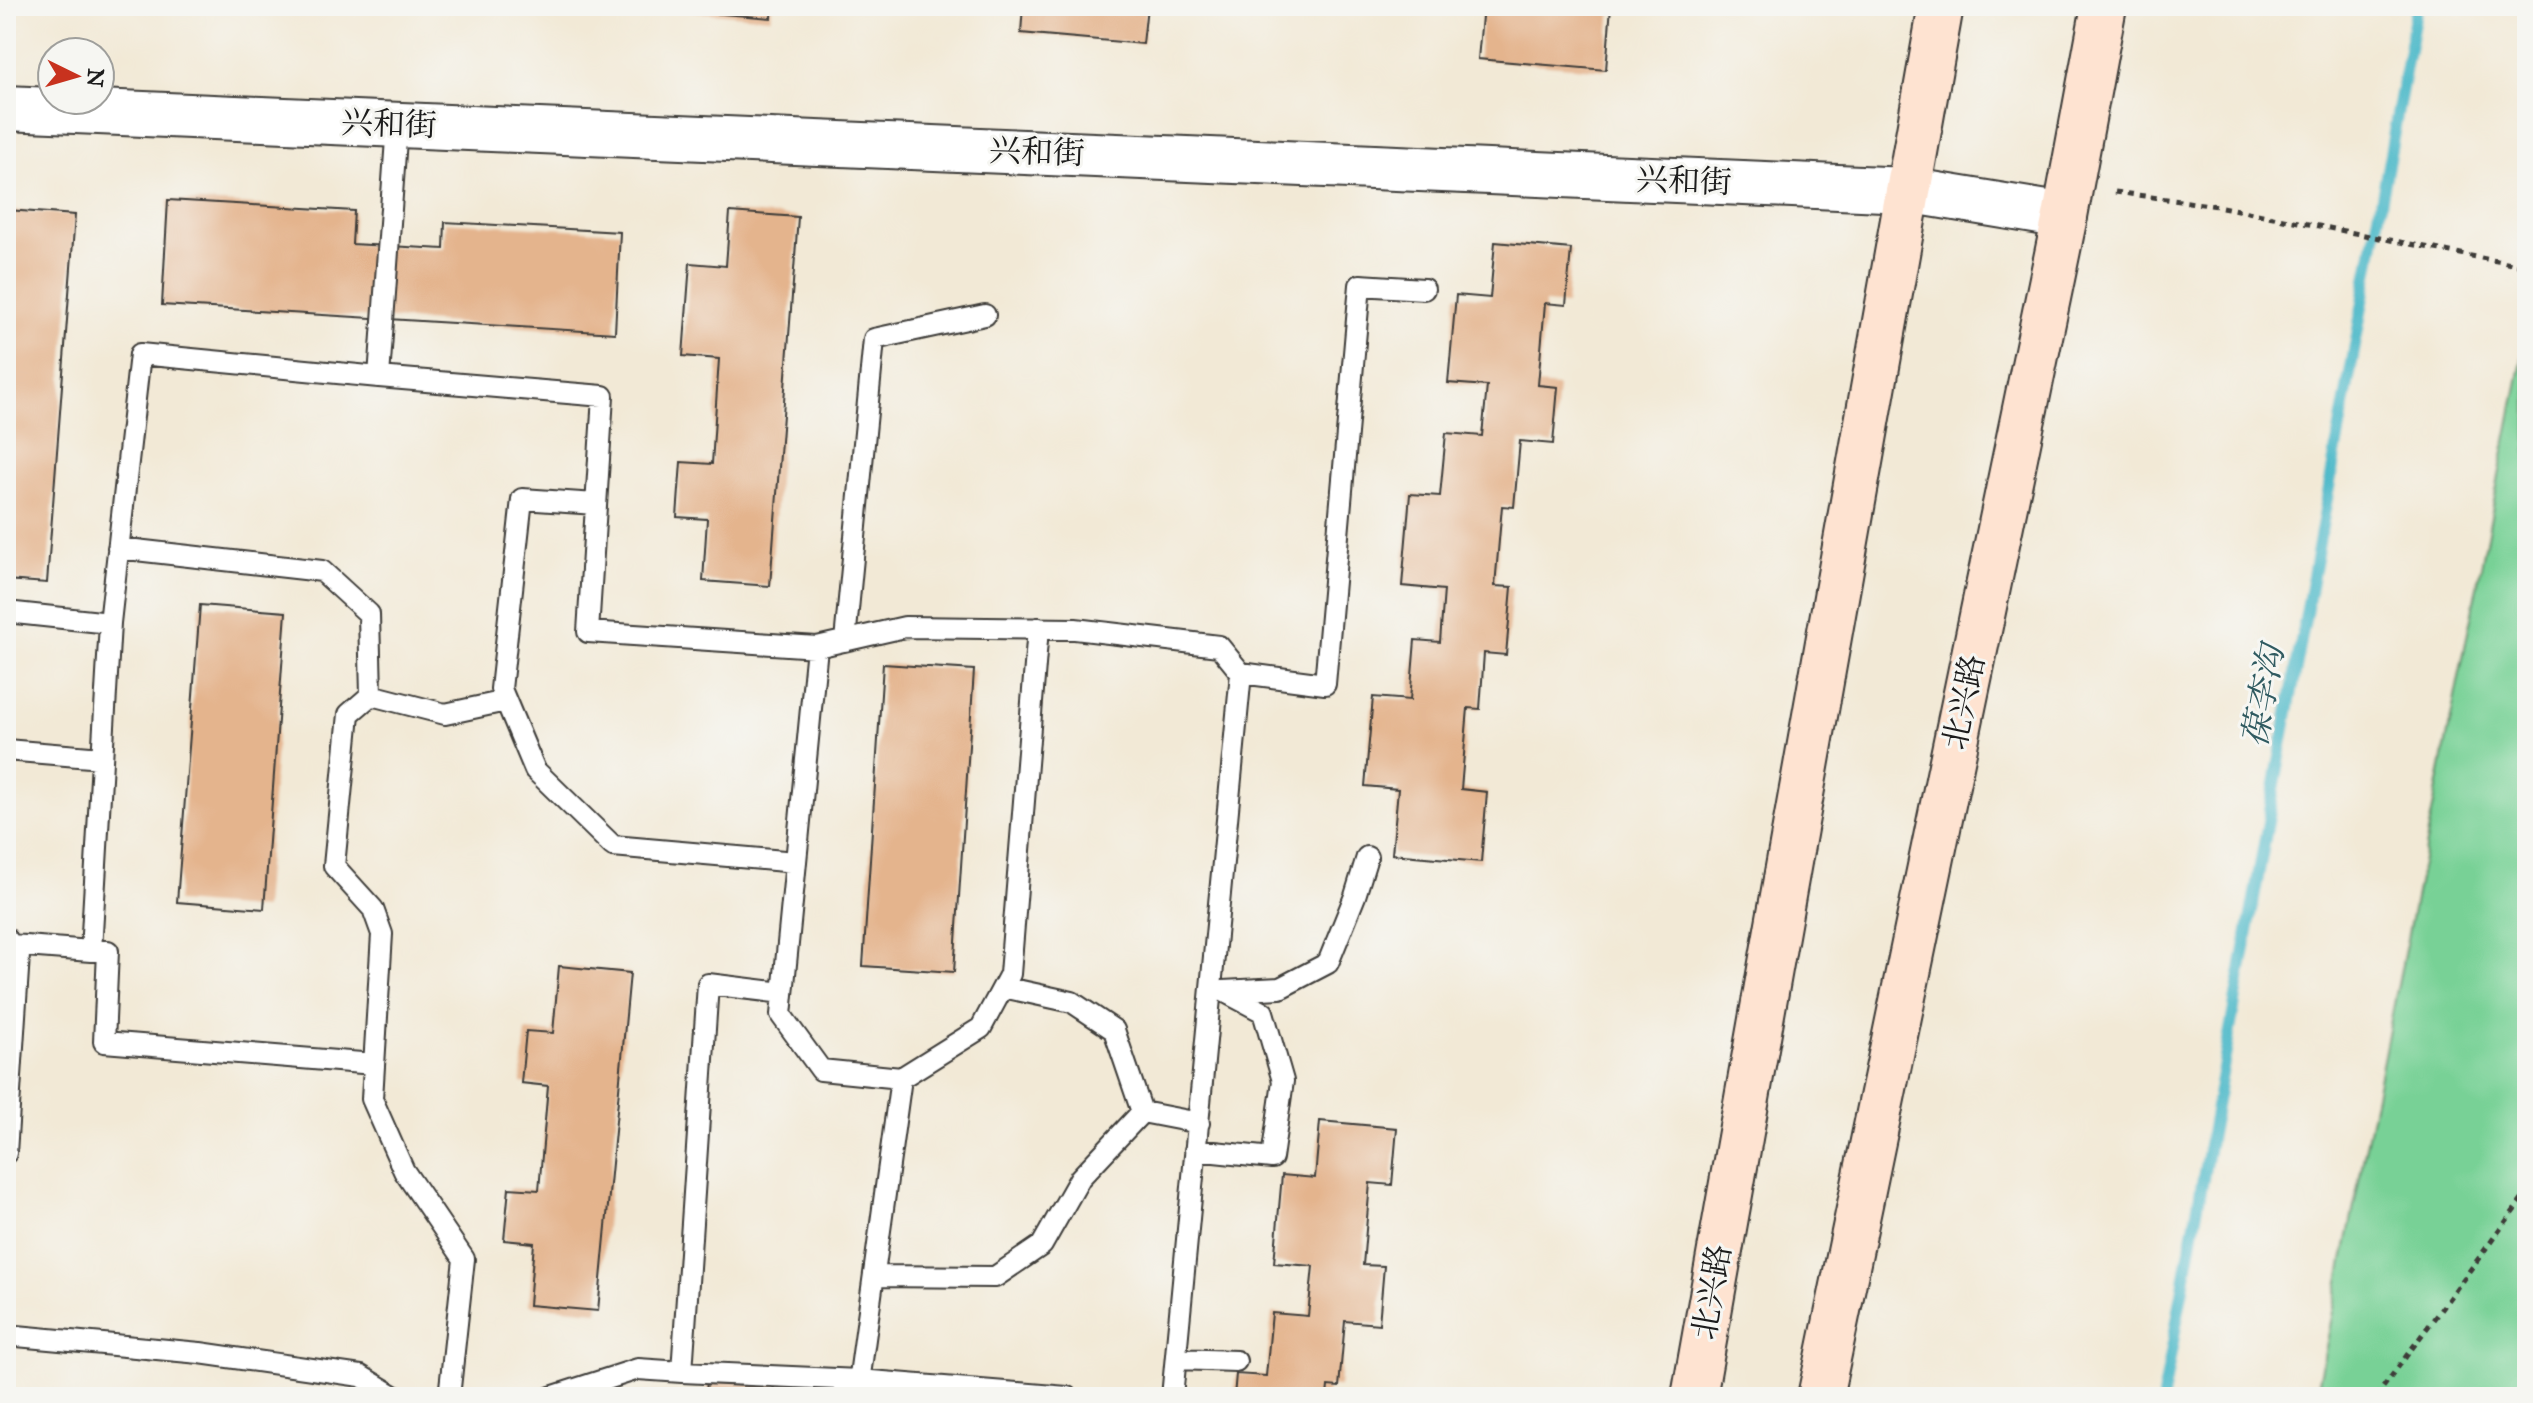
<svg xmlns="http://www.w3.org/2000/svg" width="2533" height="1403" font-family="'IM FELL Great Primer','Noto Serif SC',serif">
  <rect width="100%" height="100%" fill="#f6f6f2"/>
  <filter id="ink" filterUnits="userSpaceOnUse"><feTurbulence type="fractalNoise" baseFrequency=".0125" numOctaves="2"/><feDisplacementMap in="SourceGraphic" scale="16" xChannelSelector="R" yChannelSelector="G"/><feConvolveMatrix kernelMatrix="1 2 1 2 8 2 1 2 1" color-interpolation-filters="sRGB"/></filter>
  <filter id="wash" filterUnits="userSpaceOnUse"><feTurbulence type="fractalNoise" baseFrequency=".006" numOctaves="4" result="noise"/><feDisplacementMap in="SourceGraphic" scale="32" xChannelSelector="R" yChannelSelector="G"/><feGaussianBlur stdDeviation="1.8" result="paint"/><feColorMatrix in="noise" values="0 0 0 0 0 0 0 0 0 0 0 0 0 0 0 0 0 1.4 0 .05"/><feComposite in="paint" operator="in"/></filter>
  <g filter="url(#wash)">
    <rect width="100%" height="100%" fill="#f2e9d6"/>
    <path fill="#78d196" stroke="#4a7659" stroke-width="2" d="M2527,335V1397H2316Z"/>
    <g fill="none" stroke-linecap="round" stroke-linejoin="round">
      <path stroke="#4db9c9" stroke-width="12" d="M2163,1397L2417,6"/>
    </g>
    <g id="blocks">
      <path fill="#e4b48d" d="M650,6H772L771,18L650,8Z
        M1023,6H1147L1143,44L1021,33Z
        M1483,6H1611L1606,70L1478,59Z
        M168,200L354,211L352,244L444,249L445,222L620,232L615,333L162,305Z
        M7,210L75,215L47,583L6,580Z
        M730,212L798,217L770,586L703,581L707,519L677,517L681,462L712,464L719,359L683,356L690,263L726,266Z
        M1495,242L1571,249L1566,305L1545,303L1538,385L1558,387L1553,444L1520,441L1514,507L1502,506L1495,586L1512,587L1506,655L1484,653L1480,709L1468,708L1461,789L1487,792L1481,862L1392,854L1398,789L1365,786L1373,697L1410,700L1415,640L1440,642L1444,590L1402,586L1410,494L1440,496L1446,433L1482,436L1487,386L1448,383L1456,295L1490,298Z
        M200,605L286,612L264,909L177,902Z
        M883,664L974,670L954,972L863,966Z
        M559,966L630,973L598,1311L529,1305L534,1243L504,1240L509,1188L539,1190L548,1086L521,1083L526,1031L553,1033Z
        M1320,1121L1397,1128L1392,1185L1370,1183L1363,1265L1384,1266L1379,1324L1345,1321L1339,1387L1328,1386L1327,1397H1234L1236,1374L1266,1376L1272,1313L1308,1316L1313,1266L1274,1263L1282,1175L1315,1178Z
        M707,1378L774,1383L773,1397H706Z"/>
    </g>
  </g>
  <g filter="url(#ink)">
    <use href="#blocks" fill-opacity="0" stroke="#3c3b38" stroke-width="2"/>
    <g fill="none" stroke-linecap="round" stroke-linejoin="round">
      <g stroke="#3c3b38" stroke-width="24">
        <path id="service" d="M397,125L379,377L603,396L588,632L817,647L905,627L1075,629L1219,646L1241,673L1325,684L1360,285L1424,289
          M596,504L522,499L501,689L535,770L613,846L796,862
          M118,548L322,571L369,614L371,695L445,714L506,701
          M6,612L110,623
          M845,641L874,339L985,315
          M817,647L781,1015L821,1070L901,1078L981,1028L1010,974L1038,628
          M371,695L349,714L334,866L373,909L382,934L372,1099L404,1171L464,1259L449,1397
          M6,750L102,758
          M12,945L91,951L110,623L140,354L379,377
          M91,951H108L104,1042L374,1064
          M1003,987L1072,1002L1114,1030L1142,1112L1199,1123
          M1223,991L1280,988L1328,963L1355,896L1367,857
          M783,993L708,984L682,1372L859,1380L1067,1397
          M1195,1150L1272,1158L1283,1081L1263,1012L1223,991
          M6,1153L19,955L6,938
          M874,1276L995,1277L1042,1245L1080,1178L1142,1112
          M6,1335L200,1353L361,1376L396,1397
          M1176,1359L1236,1361
          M551,1397L638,1369L682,1372
          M857,1397L901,1078
          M1172,1397L1241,673"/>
      </g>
      <g stroke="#3c3b38" stroke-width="48">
        <path id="tertiary" d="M6,108L1907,190L2065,216"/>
      </g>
      <g stroke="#3c3b38" stroke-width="48">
        <path id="secondary" d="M1694,1397L1941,6
          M1820,1397L2065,216L2104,6"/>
      </g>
      <path stroke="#3c3b38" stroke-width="5" stroke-dasharray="6 6" stroke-linecap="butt" d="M2115,192L2217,206L2527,267
        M2376,1397L2527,1193"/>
      <use href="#service" stroke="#fff" stroke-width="20"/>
      <use href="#tertiary" stroke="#fff" stroke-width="44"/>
      <use href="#secondary" stroke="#fee3d1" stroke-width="44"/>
    </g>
  </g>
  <g text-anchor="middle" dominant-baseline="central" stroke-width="6" stroke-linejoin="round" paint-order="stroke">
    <g font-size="32" fill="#1c1c1c" stroke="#f6f6f2">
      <text transform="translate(389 124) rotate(2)">兴和街</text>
      <text transform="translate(1037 152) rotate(2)">兴和街</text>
      <text transform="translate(1684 181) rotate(2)">兴和街</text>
      <text transform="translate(1964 702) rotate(-78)">北兴路</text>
      <text transform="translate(1712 1292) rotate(-80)">北兴路</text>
    </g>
    <g font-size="34" font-style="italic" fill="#305b61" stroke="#f6f6f2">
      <text transform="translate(2263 696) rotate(-80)">葆李沟</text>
    </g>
  </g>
  <rect width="2533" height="1403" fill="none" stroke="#f6f6f2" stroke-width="32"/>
  <g transform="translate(76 76) rotate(95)"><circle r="38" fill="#f6f6f2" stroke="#9f9f9c" stroke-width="2"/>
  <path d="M0-6L14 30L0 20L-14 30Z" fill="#c8321e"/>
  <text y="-12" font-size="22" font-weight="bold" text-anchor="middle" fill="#1c1c1c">N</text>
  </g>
</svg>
